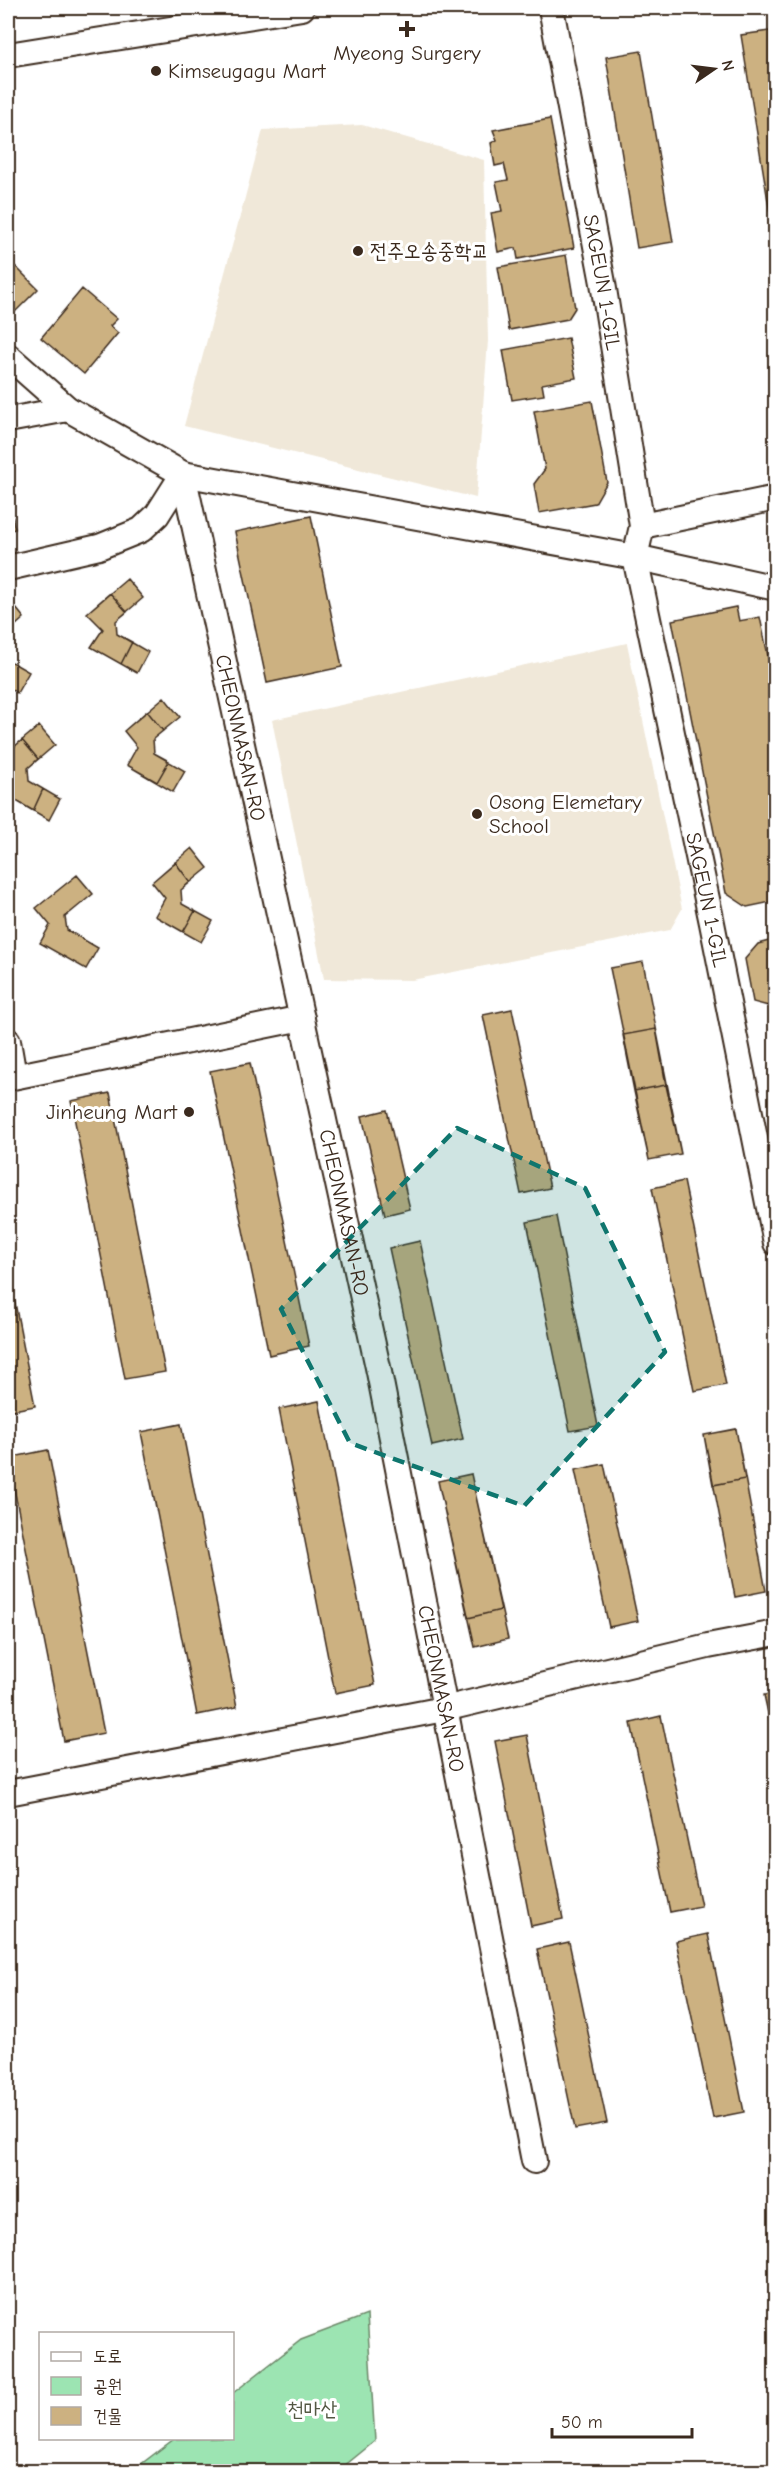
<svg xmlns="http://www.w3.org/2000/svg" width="783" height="2479" font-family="'Comic Neue','Poor Story',sans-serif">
  <rect width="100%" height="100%" fill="#fff"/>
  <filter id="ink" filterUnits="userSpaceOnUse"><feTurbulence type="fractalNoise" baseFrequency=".0167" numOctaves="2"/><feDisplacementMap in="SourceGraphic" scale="12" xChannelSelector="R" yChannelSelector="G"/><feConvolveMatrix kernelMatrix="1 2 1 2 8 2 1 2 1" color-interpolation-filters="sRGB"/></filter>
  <g filter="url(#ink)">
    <path fill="#f0e8d9" d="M362,125L484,160L488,341L476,498L184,426L263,130Z
      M627,643L682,909L670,930L412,980L324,979L272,720Z"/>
    <path fill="#9ce4b2" stroke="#6c8768" stroke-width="1.5" d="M367,2315L375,2441L338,2471H132L174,2439L232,2438L233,2393L301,2340Z"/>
    <path fill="#ccb181" stroke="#3b2a1e" stroke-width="1.5" d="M776,30V232H773L741,35Z
      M641,51L673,242L637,248L606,57Z
      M550,119L574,248L518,259L516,248L498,252L491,213L502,211L496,182L508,180L504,164L495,166L491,143L497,140L493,130Z
      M566,255L575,308L568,319L509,330L498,267Z
      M8,259L38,289L12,315L8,310Z
      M82,289L117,319L110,326L118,333L84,374L41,338Z
      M568,338L576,378L542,384L544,395L512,400L503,350Z
      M592,401L607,482L595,503L539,513L534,484L545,469L534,411Z
      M8,497L15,529L8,531Z
      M311,516L342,667L267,683L235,532Z
      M127,579L143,598L116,621L117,634L148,652L137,673L91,647L103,629L87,613Z
      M110,593L127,612L116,621L117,634L132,642L121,664L91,647L103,629L87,613Z
      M8,598L24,618L8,632Z
      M736,607L739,621L760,617L776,694V708L770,709L776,734V901L747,907L726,893L672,620Z
      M8,660L29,672L17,693L8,687Z
      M164,697L180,717L153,739L154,753L185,771L173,792L127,765L137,747L124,731Z
      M147,711L163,731L153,739L154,753L169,761L157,782L127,765L137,747L124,731Z
      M39,726L55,745L28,768L29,781L60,799L49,820L8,796V785L13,775L8,769V752Z
      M22,740L38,759L28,768L29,781L43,789L33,811L8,796V785L13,775L8,769V752Z
      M192,848L208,868L181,890L182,904L213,921L201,942L155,916L165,898L152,882Z
      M175,862L190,882L181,890L182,904L195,911L183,932L155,916L165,898L152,882Z
      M77,875L93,894L65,917L67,930L98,948L86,969L40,943L50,925L36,908Z
      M776,939V1008L753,1002L745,959L758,944Z
      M643,962L681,1154L649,1160L610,968Z
      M512,1009L550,1188L521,1194L483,1015Z
      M656,1029L666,1085L634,1091L623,1035Z
      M250,1063L309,1346L269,1355L210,1071Z
      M666,1085L681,1154L649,1160L634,1091Z
      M110,1093L165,1372L125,1379L71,1101Z
      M387,1110L410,1209L385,1215L362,1116Z
      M684,1181L726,1385L694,1391L652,1188Z
      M556,1216L598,1426L570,1431L527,1222Z
      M420,1241L463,1439L432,1446L389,1248Z
      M8,1267L35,1406L8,1411Z
      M319,1401L375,1685L335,1693L279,1409Z
      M181,1424L237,1707L197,1715L141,1432Z
      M736,1429L766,1591L735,1597L704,1435Z
      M736,1429L745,1479L713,1485L704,1435Z
      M48,1450L104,1733L64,1741L8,1458Z
      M604,1464L638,1621L609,1627L575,1470Z
      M471,1474L508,1639L475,1647L438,1481Z
      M471,1474L501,1610L468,1618L438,1481Z
      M776,1693V1750L764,1695Z
      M661,1716L701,1906L670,1912L631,1723Z
      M527,1735L563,1919L531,1926L495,1741Z
      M708,1934L744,2112L713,2118L676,1941Z
      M569,1942L607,2123L575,2129L537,1949Z"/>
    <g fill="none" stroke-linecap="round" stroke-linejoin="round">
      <g stroke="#3b2a1e" stroke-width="28">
        <g id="minor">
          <path id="s1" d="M551,8L603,283L642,526L635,557L712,923L776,1243"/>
          <path d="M8,55L302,8"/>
          <path id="s2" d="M8,356L68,409L183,474L379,1372L534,2161"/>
          <path d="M8,420L68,409"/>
          <path d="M642,526L776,498"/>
          <path d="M8,568L99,547L141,530L157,515L183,474L635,557L776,588"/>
          <path d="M8,1041L14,1076"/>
          <path d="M8,1078L302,1018"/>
          <path d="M8,1793L444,1709L708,1646L776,1633"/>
        </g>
      </g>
      <use href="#minor" stroke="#fff" stroke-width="24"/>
    </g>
  </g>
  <path fill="#0f766e" fill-opacity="0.2" stroke="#0f766e" stroke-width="4.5" stroke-dasharray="12 8" stroke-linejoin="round" d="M457,1128L585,1188L665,1352L524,1506L350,1443L281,1309Z"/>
  <g fill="#3b2a1e" stroke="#fff" stroke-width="2">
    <path d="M404 20h6v6h6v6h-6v6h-6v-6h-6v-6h6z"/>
    <circle cx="156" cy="71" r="6"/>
    <circle cx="358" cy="251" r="6"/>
    <circle cx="477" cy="814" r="6"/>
    <circle cx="189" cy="1112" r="6"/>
  </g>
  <g text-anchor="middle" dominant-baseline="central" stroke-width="6" stroke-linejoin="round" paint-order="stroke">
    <g font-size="21" fill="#3b2a1e" stroke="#fff" text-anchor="start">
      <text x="407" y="53" text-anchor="middle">Myeong Surgery</text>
      <text x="168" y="71">Kimseugagu Mart</text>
      <text x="370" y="251">전주오송중학교</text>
      <text x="489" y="802">Osong Elemetary<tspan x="489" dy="24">School</tspan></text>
      <text x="177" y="1112" text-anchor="end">Jinheung Mart</text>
    </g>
    <g font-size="21" fill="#3b2a1e" stroke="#fff">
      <text stroke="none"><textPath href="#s1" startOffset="279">SAGEUN 1-GIL</textPath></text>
      <text stroke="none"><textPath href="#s2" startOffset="482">CHEONMASAN-RO</textPath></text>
      <text stroke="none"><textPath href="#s1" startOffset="908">SAGEUN 1-GIL</textPath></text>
      <text stroke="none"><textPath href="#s2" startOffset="968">CHEONMASAN-RO</textPath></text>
      <text stroke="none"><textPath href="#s2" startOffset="1454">CHEONMASAN-RO</textPath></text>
    </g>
    <g font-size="21" fill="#535843" stroke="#fff">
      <text x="312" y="2409">천마산</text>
    </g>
  </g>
  <rect width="783" height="2479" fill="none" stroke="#fff" stroke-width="30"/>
  <rect x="15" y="15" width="753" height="2449" fill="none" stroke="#3b2a1e" stroke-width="2" filter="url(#ink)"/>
  <rect x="39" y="2332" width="195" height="108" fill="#ffffff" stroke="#b1aaa5" stroke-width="1.5"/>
  <rect x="51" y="2352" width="30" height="9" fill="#ffffff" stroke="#b1aaa5" stroke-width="1.5"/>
  <text x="93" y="2362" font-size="18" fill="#3b2a1e">도로</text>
  <rect x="51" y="2377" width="30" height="18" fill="#9ce4b2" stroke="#b1aaa5" stroke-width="1.5"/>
  <text x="93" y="2392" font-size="18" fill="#3b2a1e">공원</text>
  <rect x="51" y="2407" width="30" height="18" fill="#ccb181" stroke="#b1aaa5" stroke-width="1.5"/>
  <text x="93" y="2422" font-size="18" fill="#3b2a1e">건물</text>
  <g transform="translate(714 69) rotate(76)" stroke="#ffffff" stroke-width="4.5" paint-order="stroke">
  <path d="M0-4.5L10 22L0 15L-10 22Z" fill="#3b2a1e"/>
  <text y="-9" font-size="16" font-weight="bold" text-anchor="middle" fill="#3b2a1e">N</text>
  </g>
  <path d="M552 2428v9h140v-9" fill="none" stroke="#3b2a1e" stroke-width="3"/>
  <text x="561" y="2428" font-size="18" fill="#3b2a1e" stroke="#ffffff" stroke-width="4.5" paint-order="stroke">50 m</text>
</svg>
